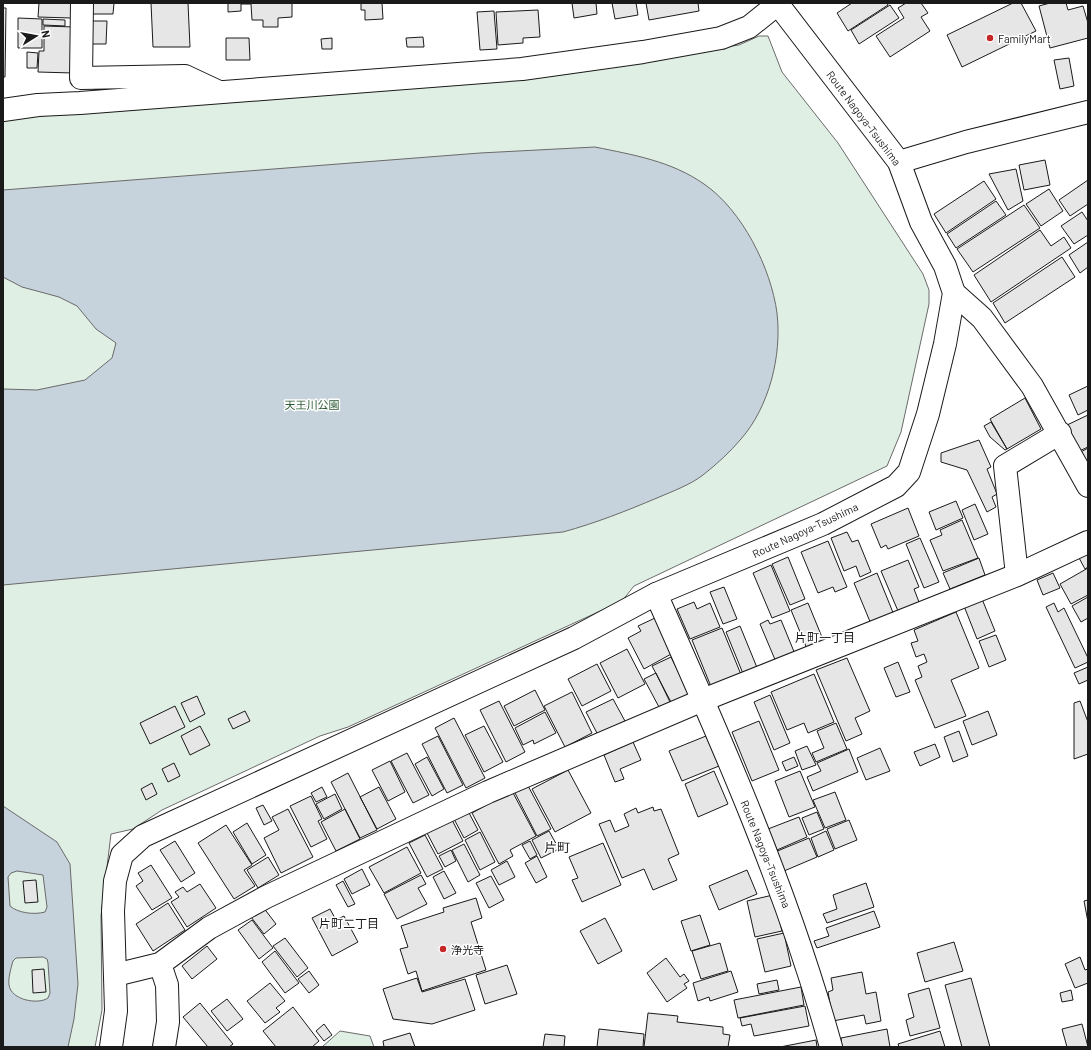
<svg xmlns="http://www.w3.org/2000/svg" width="1091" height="1050" font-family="Barlow,'Noto Sans JP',sans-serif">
  <rect width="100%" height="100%" fill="#fff"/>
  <path fill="#e0efe3" stroke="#6a6a6a" d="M759,36H768L782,72L838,143L923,274L929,290V304L901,432L887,466L634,586L622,601L348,727L320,736L162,810L133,829L111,834L101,916L102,1010L95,1047H3V119L523,77L739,45Z
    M340,1031L370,1036L374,1047H322Z"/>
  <path fill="#c6d2dc" stroke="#6a6a6a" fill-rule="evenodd" d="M595,147C634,155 671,161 704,184C742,210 771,268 777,313C782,356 769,407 741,439C730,452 717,464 703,475C690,485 673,491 657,498C626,511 596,523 563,532L3,585V389L37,390L85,380L112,358L116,343L96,329L77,306L59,297L22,287L3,277V190L480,153Z
    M3,806L57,842L70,864L78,984L74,1019L68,1047H3ZM17,871L43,875L47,907L45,912C34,915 18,913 10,906L8,877L11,873ZM43,957L47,959L48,963L50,993L48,998C38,1005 11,1000 9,985C8,978 11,968 13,961L16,958Z"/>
  <path fill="#e6e6e6" stroke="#1a1a1a" d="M39,3H72L71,18L38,17Z
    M90,3H114L113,14H90Z
    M151,3H188L190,47H153Z
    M228,3H292V17L278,18V27H263V20H252L251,4H241V11L228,12Z
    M361,3H382L383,19L365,20V10H361Z
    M572,3H596L597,14L574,18Z
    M612,3H636L638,15L615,19Z
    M646,3H698L699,11L649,20Z
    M852,3H887L888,5L848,31L837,13Z
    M906,3H921L928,13L921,17L930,31L890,57L876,36L904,18L898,8Z
    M1013,3H1021L1036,31L962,67L947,35Z
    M1050,3H1066L1068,10L1083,6L1088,23V38L1050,48L1039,6Z
    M890,5L899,18L859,44L851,30Z
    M3,8H6L5,77H3Z
    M538,10L540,37L523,38V43L498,45L496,12Z
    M494,11L497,49L480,50L477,12Z
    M18,18L42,19V48H18Z
    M43,19L65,20V26L43,25Z
    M91,21H107L106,44H90Z
    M44,26L74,27L73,73L38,72L39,51H44Z
    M423,37L424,47H407L406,38Z
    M226,38H249L250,60H226Z
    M332,38V49H322L321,39Z
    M27,52L38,53L37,68H27Z
    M1069,58L1074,86L1060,89L1054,60Z
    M1045,160L1050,185L1024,190L1019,165Z
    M1016,169L1023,201L1008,210L989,174Z
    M1088,180V204L1070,216L1059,200Z
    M984,181L996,199L946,233L934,214Z
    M1049,189L1063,211L1041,226L1026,204Z
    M996,201L1006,215L956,248L947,234Z
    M1024,205L1040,228L973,272L957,249Z
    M1082,212L1088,221V235L1074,244L1061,226Z
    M1040,230L1051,246L1064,237L1071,248L991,302L974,275Z
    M1088,242V267L1080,273L1069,255Z
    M1062,257L1075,277L1005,323L993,303Z
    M1088,386V410L1078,415L1069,395Z
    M1025,398L1041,429L1007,449L990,419Z
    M1088,415V447L1077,452L1065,426Z
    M991,422L1007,449L1005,450L990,437L984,426Z
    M979,440L991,467L987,469L997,494L992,497L996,507L987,512L967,470L941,462V453Z
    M1088,448V472L1079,453Z
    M956,501L963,518L936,530L929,512Z
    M975,504L988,534L974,540L962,510Z
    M908,508L919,536L888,549L886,545L881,548L871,524Z
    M962,520L978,558L943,571L930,540L942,535L940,530Z
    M847,532L852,542L858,540L871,572L860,577L856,566L844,571L831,538Z
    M920,538L939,582L924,588L906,544Z
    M828,541L847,587L835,592L833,587L818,593L801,552Z
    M1088,551V567L1085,569L1078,556Z
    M788,557L805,599L790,605L772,564Z
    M979,558L985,575L950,589L943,573Z
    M908,560L919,587L914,589L919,602L898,611L881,571Z
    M771,565L790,611L772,618L753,573Z
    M1088,568V595L1071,604L1060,584Z
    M877,573L894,615L871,624L854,583Z
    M1053,573L1060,588L1043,595L1037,580Z
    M724,587L737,619L723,624L710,592Z
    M1088,597V618L1081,622L1072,606Z
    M982,599L995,631L977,639L964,606Z
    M694,602L697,609L710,603L720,627L690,639L677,609Z
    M808,603L824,642L807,649L791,610Z
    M1054,603L1058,612L1064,608L1088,658V662L1075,668L1046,607Z
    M956,612L979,668L951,680L966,716L935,728L915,680L922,677L918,666L927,662L924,654L916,657L911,643L918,641L914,630Z
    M655,618L673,653L644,669L628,638L641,631L638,626Z
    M768,620L770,624L781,620L795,654L776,662L760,624Z
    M740,626L758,670L744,676L726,632Z
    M722,628L742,677L712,689L692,640Z
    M996,635L1006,660L989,667L979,641Z
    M627,649L645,684L618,698L600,663Z
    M671,657L690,695L672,704L652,666Z
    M847,658L870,711L855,718L862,734L846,741L816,670Z
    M898,662L910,692L896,697L884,668Z
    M597,664L611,691L582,706L568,679Z
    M1088,667V680L1079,684L1074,673Z
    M656,673L670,702L659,707L644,679Z
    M814,674L834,722L808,733L804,723L787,730L771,692Z
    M535,690L545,710L514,726L504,706Z
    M572,692L592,733L565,747L544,706Z
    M770,695L790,743L774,750L754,702Z
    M197,696L205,714L190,722L181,703Z
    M613,699L625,721L598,735L586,712Z
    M499,701L525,752L506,762L480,710Z
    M1080,701L1088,722V754L1074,759V703Z
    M175,706L185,727L150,744L140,723Z
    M245,711L250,721L233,729L228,719Z
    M988,711L997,735L972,745L963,721Z
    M545,712L556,733L534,744L533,740L523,745L515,728Z
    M454,718L485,778L466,788L435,728Z
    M759,721L779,770L752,781L732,732Z
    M836,723L847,749L816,762L812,753L824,748L817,731Z
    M200,726L210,745L190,755L181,736Z
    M484,726L503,762L484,772L465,735Z
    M959,731L968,756L953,762L944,737Z
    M438,736L463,785L447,793L422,744Z
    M706,736L719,766L682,781L669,751Z
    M633,742L641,760L620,769L624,779L615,782L604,755Z
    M935,744L940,757L920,766L914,752Z
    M807,746L816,765L802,770L795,751Z
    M880,748L890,771L866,780L857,758Z
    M849,749L858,772L813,791L807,777L821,771L817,763Z
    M407,753L429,795L413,803L391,761Z
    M427,757L444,789L432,796L415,764Z
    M794,757L798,766L786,771L782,762Z
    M390,761L405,792L388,801L372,770Z
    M174,763L180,776L168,782L162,769Z
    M568,770L591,813L555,832L532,789Z
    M714,771L728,804L698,817L685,784Z
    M800,771L815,807L789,817L775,781Z
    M348,773L377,830L360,838L331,782Z
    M152,783L157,794L146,800L141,789Z
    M527,784L551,829L537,836L514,791Z
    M322,787L327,797L316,802L311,793Z
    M379,787L396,819L377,829L360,797Z
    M512,791L536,836L510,850L513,856L499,864L472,813Z
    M835,792L846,820L825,828L813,800Z
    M335,794L342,809L324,819L316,804Z
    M311,796L322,819L318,821L327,839L311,847L290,806Z
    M263,805L272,821L264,825L256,808Z
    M653,807L654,811L661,809L679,854L668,859L677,880L653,890L644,869L622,878L599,824L610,820L615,832L629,826L624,814L636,808L638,813Z
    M288,809L313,857L281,873L264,838L279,830L272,817Z
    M345,809L360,839L336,851L321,822Z
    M468,811L478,830L464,838L454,819Z
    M817,812L824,829L809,835L802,818Z
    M799,817L807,837L777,850L768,829Z
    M452,820L463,841L438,854L427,833Z
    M849,820L857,840L835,849L827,829Z
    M247,823L266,855L252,864L233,832Z
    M226,825L252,865L244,870L255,886L234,899L198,843Z
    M549,831L559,849L541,858L532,840Z
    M826,831L834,850L818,857L811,838Z
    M480,832L495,862L480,870L465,840Z
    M425,835L443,869L427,877L409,843Z
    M809,838L817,857L784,871L775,852Z
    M175,841L195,873L181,882L160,850Z
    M530,841L537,855L530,859L522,845Z
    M603,843L621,885L582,902L572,880L578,878L569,857Z
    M464,844L480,875L468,882L452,850Z
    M407,847L421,873L384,893L369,867Z
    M451,850L456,861L445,867L439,856Z
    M537,856L547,877L536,883L525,863Z
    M268,857L279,875L258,888L247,870Z
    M507,861L515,877L499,885L491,870Z
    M151,865L172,898L152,910L136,886L143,881L138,873Z
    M362,869L370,885L352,894L344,879Z
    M747,870L757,894L719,910L709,886Z
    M444,871L456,893L444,899L433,877Z
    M421,875L426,884L418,888L427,904L397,919L384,894Z
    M491,876L504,900L489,908L476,883Z
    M36,880L38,902L25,903L23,881Z
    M343,881L355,904L348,907L336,885Z
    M866,883L874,907L827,923L823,914L837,909L833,895Z
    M200,884L216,908L187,927L171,902L179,897L175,892L183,887L187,892Z
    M773,895L782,931L755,937L747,901Z
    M476,898L482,918L471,922L486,970L422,991L416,971L408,974L400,949L408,947L401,926L444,912L443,908Z
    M1088,900V922L1084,901Z
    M168,903L185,930L153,951L136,924Z
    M263,907L276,924L264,934L251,917Z
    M330,909L336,920L344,916L358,942L332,956L312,918Z
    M874,911L880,927L817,948L814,941L829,936L826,928Z
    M700,915L710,945L691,951L681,921Z
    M605,918L622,951L598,964L580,931Z
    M252,920L273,948L259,959L238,930Z
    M784,933L791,966L765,972L757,939Z
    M285,938L308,968L297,977L273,946Z
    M954,942L963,971L925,982L917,953Z
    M720,943L728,971L701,979L692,951Z
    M207,946L217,959L192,979L182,966Z
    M275,951L299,983L285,993L262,962Z
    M1080,957L1085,970L1088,969V983L1075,988L1065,964Z
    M666,958L680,977L684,974L689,981L684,984L687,988L667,1002L647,973Z
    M507,965L517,994L485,1004L476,975Z
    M44,969L46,992L33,993L32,970Z
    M309,971L319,985L309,993L298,979Z
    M731,971L738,992L710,1001L709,997L698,1001L693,983Z
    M862,972L866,994L876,992L881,1021L866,1024L864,1015L833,1021L828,992L833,990L831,978Z
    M417,978L422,992L465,979L475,1010L432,1024L393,1019L383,989Z
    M971,978L990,1047H962L945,985Z
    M777,980L779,990L759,994L757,984Z
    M270,983L285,1001L276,1008L280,1012L265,1023L247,1001Z
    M801,987L804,1005L738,1018L734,1000Z
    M929,988L940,1028L910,1036L906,1020L914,1017L908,994Z
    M1071,990L1073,1000L1062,1002L1060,993Z
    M227,999L243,1019L227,1031L211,1011Z
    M200,1003L233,1044L229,1047H208L183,1017Z
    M805,1006L809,1026L754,1036L751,1024L742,1026L740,1018Z
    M293,1007L319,1041L312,1047H276L263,1031Z
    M648,1013L678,1016L677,1022L723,1027V1034L730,1035L728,1047H644Z
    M324,1024L332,1035L324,1041L316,1031Z
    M1082,1024L1088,1047H1067L1062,1029Z
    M599,1029L644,1034L643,1047H597Z
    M887,1029L890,1047H842L841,1038Z
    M940,1031L945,1047H899L898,1044Z
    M410,1033L415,1047H384L383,1041Z
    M545,1034L565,1036L564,1047H543Z
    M816,1040L817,1047H780Z"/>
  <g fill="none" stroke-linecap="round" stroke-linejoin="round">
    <g stroke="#1a1a1a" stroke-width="24">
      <path id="minor" d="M82,3L81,78L185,76L217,91
        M3,110L38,105L80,103L522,69L643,52L721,38L749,27L779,3
        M899,162L966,142L1088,112
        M954,293L982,318L1032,386L1088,486
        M1017,575L1005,466L1060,433
        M115,975L160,964
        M111,1047L116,1011L113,911L115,881L122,855L143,836L574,638L656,594
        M164,1047L168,1022L167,985L160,964L209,928L266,897L488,792L703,700L1017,575L1088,542"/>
    </g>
    <g stroke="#1a1a1a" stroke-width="24">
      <path id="major" d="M777,3L899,162L921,222L945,266L954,293L945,344L928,414L909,472L896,486L823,524L656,594C722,742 788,891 831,1047"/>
    </g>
    <use href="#minor" stroke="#fff" stroke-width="22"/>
    <use href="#major" stroke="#fff" stroke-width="22"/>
  </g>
  <g fill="#c62828" stroke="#fff" stroke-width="1.5">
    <circle cx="990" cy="38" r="4"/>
    <circle cx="443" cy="949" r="4"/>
  </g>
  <g text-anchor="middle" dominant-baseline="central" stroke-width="3" stroke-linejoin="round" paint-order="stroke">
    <g font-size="11" fill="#1a1a1a" stroke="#fff" text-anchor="start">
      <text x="998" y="38">FamilyMart</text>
      <text x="451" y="949">浄光寺</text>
    </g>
    <g font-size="11" fill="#1a1a1a" stroke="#fff">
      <text transform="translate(864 118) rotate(53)">Route Nagoya-Tsushima</text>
      <text transform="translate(805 530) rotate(-25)">Route Nagoya-Tsushima</text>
      <text transform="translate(766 854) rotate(68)">Route Nagoya-Tsushima</text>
    </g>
    <g font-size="11" fill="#2b5a34" stroke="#fff">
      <text x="312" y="404">天王川公園</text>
    </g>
    <g font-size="12" fill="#1a1a1a" stroke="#fff">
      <text x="825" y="637">片町一丁目</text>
      <text x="349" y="923">片町二丁目</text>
    </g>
    <g font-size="13" fill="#1a1a1a" stroke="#fff">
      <text x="557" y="847">片町</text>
    </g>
  </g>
  <rect width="1091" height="1050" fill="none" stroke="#1a1a1a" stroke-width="8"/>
  <g transform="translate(36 36) rotate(79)" stroke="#ffffff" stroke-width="3" paint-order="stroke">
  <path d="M0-3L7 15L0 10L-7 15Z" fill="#1a1a1a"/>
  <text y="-6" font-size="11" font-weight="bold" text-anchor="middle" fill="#1a1a1a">N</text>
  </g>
</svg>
